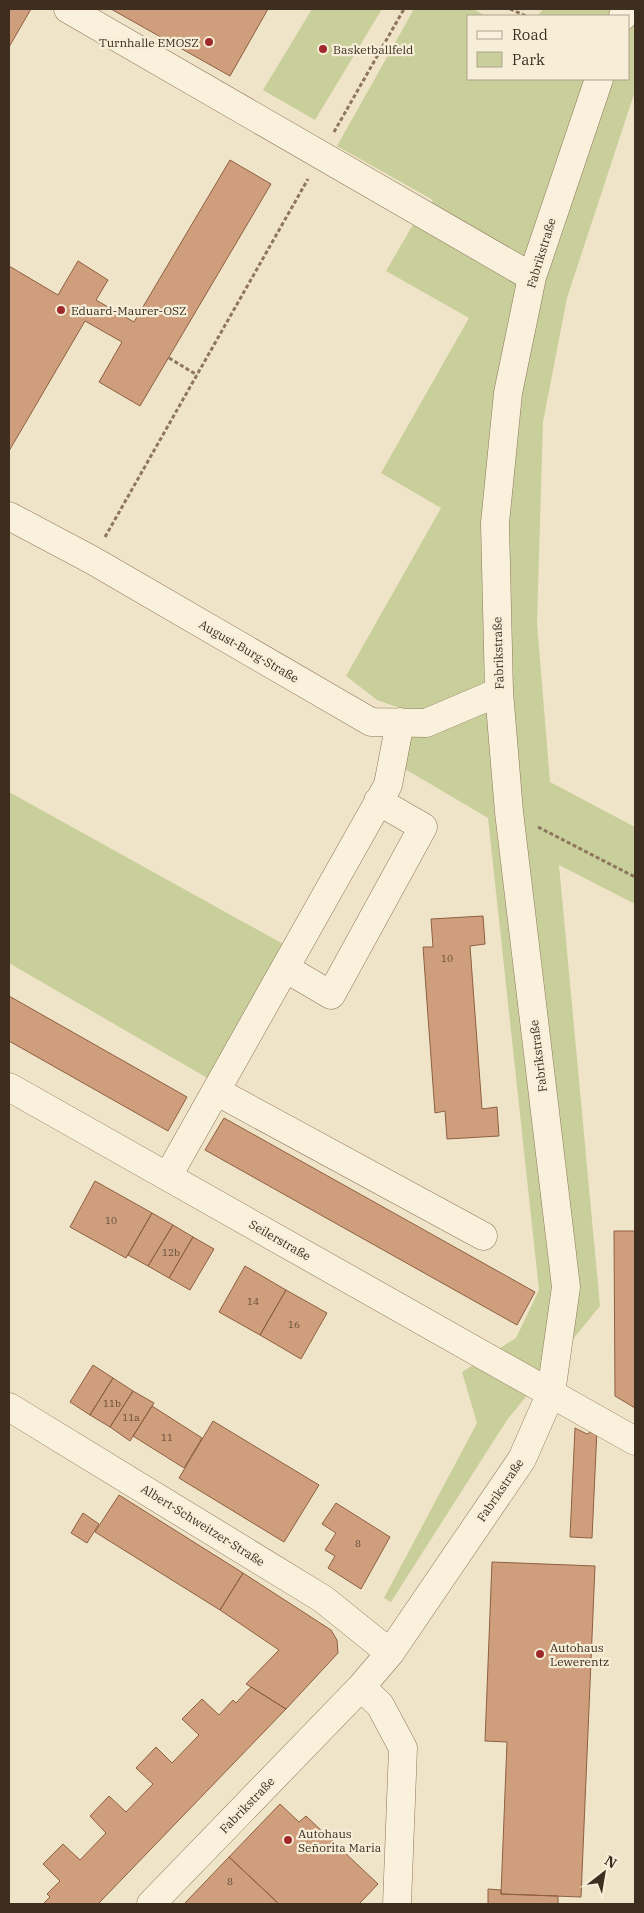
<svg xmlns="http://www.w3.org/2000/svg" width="644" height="1913" font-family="'IBM Plex Serif',serif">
  <rect width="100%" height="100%" fill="#f0e4c8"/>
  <path fill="#c9cf9b" d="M312,9H382L315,120L263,90Z
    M414,9H473L486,16H468V79H628V16H538L543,9H635V91L567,298L543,422L537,623L550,782L635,827V904L559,865L600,1306L507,1420L391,1602L384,1598L477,1423L462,1372L516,1338L539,1290L488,818L405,769L413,713L377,700L346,676L441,508L381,473L469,318L386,271L411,228L433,200L337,146Z
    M9,792L285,945L209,1079L9,963Z"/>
  <path fill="#cf9f7d" stroke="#8d5f41" d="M9,9H31L9,47Z
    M111,9H268L230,76Z
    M230,160L271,184L140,406L99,382L122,342L85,321L9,451V266L58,295L78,261L108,280L96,300L134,322Z
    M483,916L485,944L470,946L482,1109L497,1107L499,1136L447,1139L445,1111L435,1113L423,947H433L431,919Z
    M9,996L187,1097L168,1131L9,1041Z
    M224,1118L535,1292L517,1325L205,1150Z
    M95,1181L152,1213L126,1258L70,1227Z
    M152,1213L173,1225L148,1266L128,1255Z
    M173,1225L193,1237L169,1278L148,1266Z
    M614,1231H635V1408L615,1396Z
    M193,1237L214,1249L190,1290L169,1278Z
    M245,1266L286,1290L260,1335L219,1312Z
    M286,1290L327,1313L301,1359L260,1335Z
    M93,1365L113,1378L90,1415L70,1402Z
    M113,1378L133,1391L110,1427L90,1415Z
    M133,1391L154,1403L130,1441L110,1427Z
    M152,1406L202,1438L184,1468L133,1436Z
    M213,1421L319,1485L284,1542L179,1478Z
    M575,1428L587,1434L597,1429L592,1538L570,1537Z
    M119,1495L243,1573L220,1610L95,1532Z
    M336,1503L390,1537L361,1589L328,1568L335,1556L325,1550L336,1533L322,1524Z
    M83,1513L99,1524L87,1543L71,1533Z
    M492,1562L595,1566L581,1897L501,1894L507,1742L485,1741Z
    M243,1573L331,1630L337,1640L338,1653L286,1709L246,1684L279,1650L220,1610Z
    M251,1687L286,1709L98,1904H43L50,1897L47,1894L60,1881L43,1864L63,1844L80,1860L106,1833L90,1816L109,1796L126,1812L153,1784L136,1768L156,1747L172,1763L199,1735L182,1719L202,1699L219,1715L233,1700L236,1703Z
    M280,1804L299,1822L306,1816L378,1884L359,1904H279L229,1857Z
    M229,1857L279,1904H184Z
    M488,1889L501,1890V1894L558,1896V1904H488Z"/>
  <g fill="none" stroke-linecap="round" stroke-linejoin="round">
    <g stroke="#8d765c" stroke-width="29">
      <path id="minor" d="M68,9L532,277
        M623,16L626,9
        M9,516L92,560L371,722L426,723L499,692
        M285,968L331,995L423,827L378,801
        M9,1087L635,1441
        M216,1091L483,1236
        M168,1176L388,785L400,722
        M9,1407L323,1599L390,1653
        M361,1687L380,1705L403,1748L397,1904
        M151,1904L361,1687L390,1653L522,1459L551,1393L566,1287L509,812L499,692L495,523L508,393L532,277L599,79"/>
    </g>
    <path stroke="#8d765c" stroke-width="3" stroke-dasharray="4 2.5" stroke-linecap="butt" d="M510,9L526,16
      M334,132L404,9
      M169,358L197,375
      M105,537L308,179
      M538,827L635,877"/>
    <use href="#minor" stroke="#faf1dc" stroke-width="28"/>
  </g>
  <g fill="#9e2a2b" stroke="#f7eed8" stroke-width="2">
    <circle cx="209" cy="42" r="5"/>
    <circle cx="323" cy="49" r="5"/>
    <circle cx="61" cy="310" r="5"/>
    <circle cx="540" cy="1654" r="5"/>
    <circle cx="288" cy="1840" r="5"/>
  </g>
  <g text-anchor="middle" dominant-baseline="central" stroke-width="4.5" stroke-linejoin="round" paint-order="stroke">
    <g font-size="10" fill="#624a37">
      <text x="447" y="958">10</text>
      <text x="111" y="1220">10</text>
      <text x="171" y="1252">12b</text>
      <text x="253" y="1301">14</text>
      <text x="294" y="1324">16</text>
      <text x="112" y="1403">11b</text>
      <text x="131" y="1417">11a</text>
      <text x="167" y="1437">11</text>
      <text x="358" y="1543">8</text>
      <text x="230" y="1881">8</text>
    </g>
    <g font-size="12" fill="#3d2e20" stroke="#f7eed8" text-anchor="start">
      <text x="199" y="42" text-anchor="end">Turnhalle EMOSZ</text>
      <text x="333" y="49">Basketballfeld</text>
      <text x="71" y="310">Eduard-Maurer-OSZ</text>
      <text x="550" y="1647">Autohaus<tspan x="550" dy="14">Lewerentz</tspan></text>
      <text x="298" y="1833">Autohaus<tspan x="298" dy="14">Señorita Maria</tspan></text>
    </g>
    <g font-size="12" fill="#3d2e20" stroke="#f7eed8">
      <text transform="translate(541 253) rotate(-73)">Fabrikstraße</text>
      <text transform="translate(249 651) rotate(30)">August-Burg-Straße</text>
      <text transform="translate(498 653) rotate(-92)">Fabrikstraße</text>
      <text transform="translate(538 1056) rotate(-97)">Fabrikstraße</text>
      <text transform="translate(280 1240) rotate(30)">Seilerstraße</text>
      <text transform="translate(500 1490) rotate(-56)">Fabrikstraße</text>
      <text transform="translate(203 1525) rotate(32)">Albert-Schweitzer-Straße</text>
      <text transform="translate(247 1805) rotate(-46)">Fabrikstraße</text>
    </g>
  </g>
  <rect width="644" height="1913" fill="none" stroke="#3d2e20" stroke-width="20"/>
  <rect x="467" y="15" width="162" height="65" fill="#f7eed8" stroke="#ada18e"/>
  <rect x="477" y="31" width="25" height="8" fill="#faf1dc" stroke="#ada18e"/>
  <text x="512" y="40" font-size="15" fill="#3d2e20">Road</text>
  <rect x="477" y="52" width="25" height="15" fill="#c9cf9b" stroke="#ada18e"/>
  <text x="512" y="65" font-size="15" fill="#3d2e20">Park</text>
  <g transform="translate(604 1873) rotate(31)" stroke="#f7eed8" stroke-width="4" paint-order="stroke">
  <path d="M0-4L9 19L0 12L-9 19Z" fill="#3d2e20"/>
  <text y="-8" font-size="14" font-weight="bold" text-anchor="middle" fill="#3d2e20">N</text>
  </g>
</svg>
